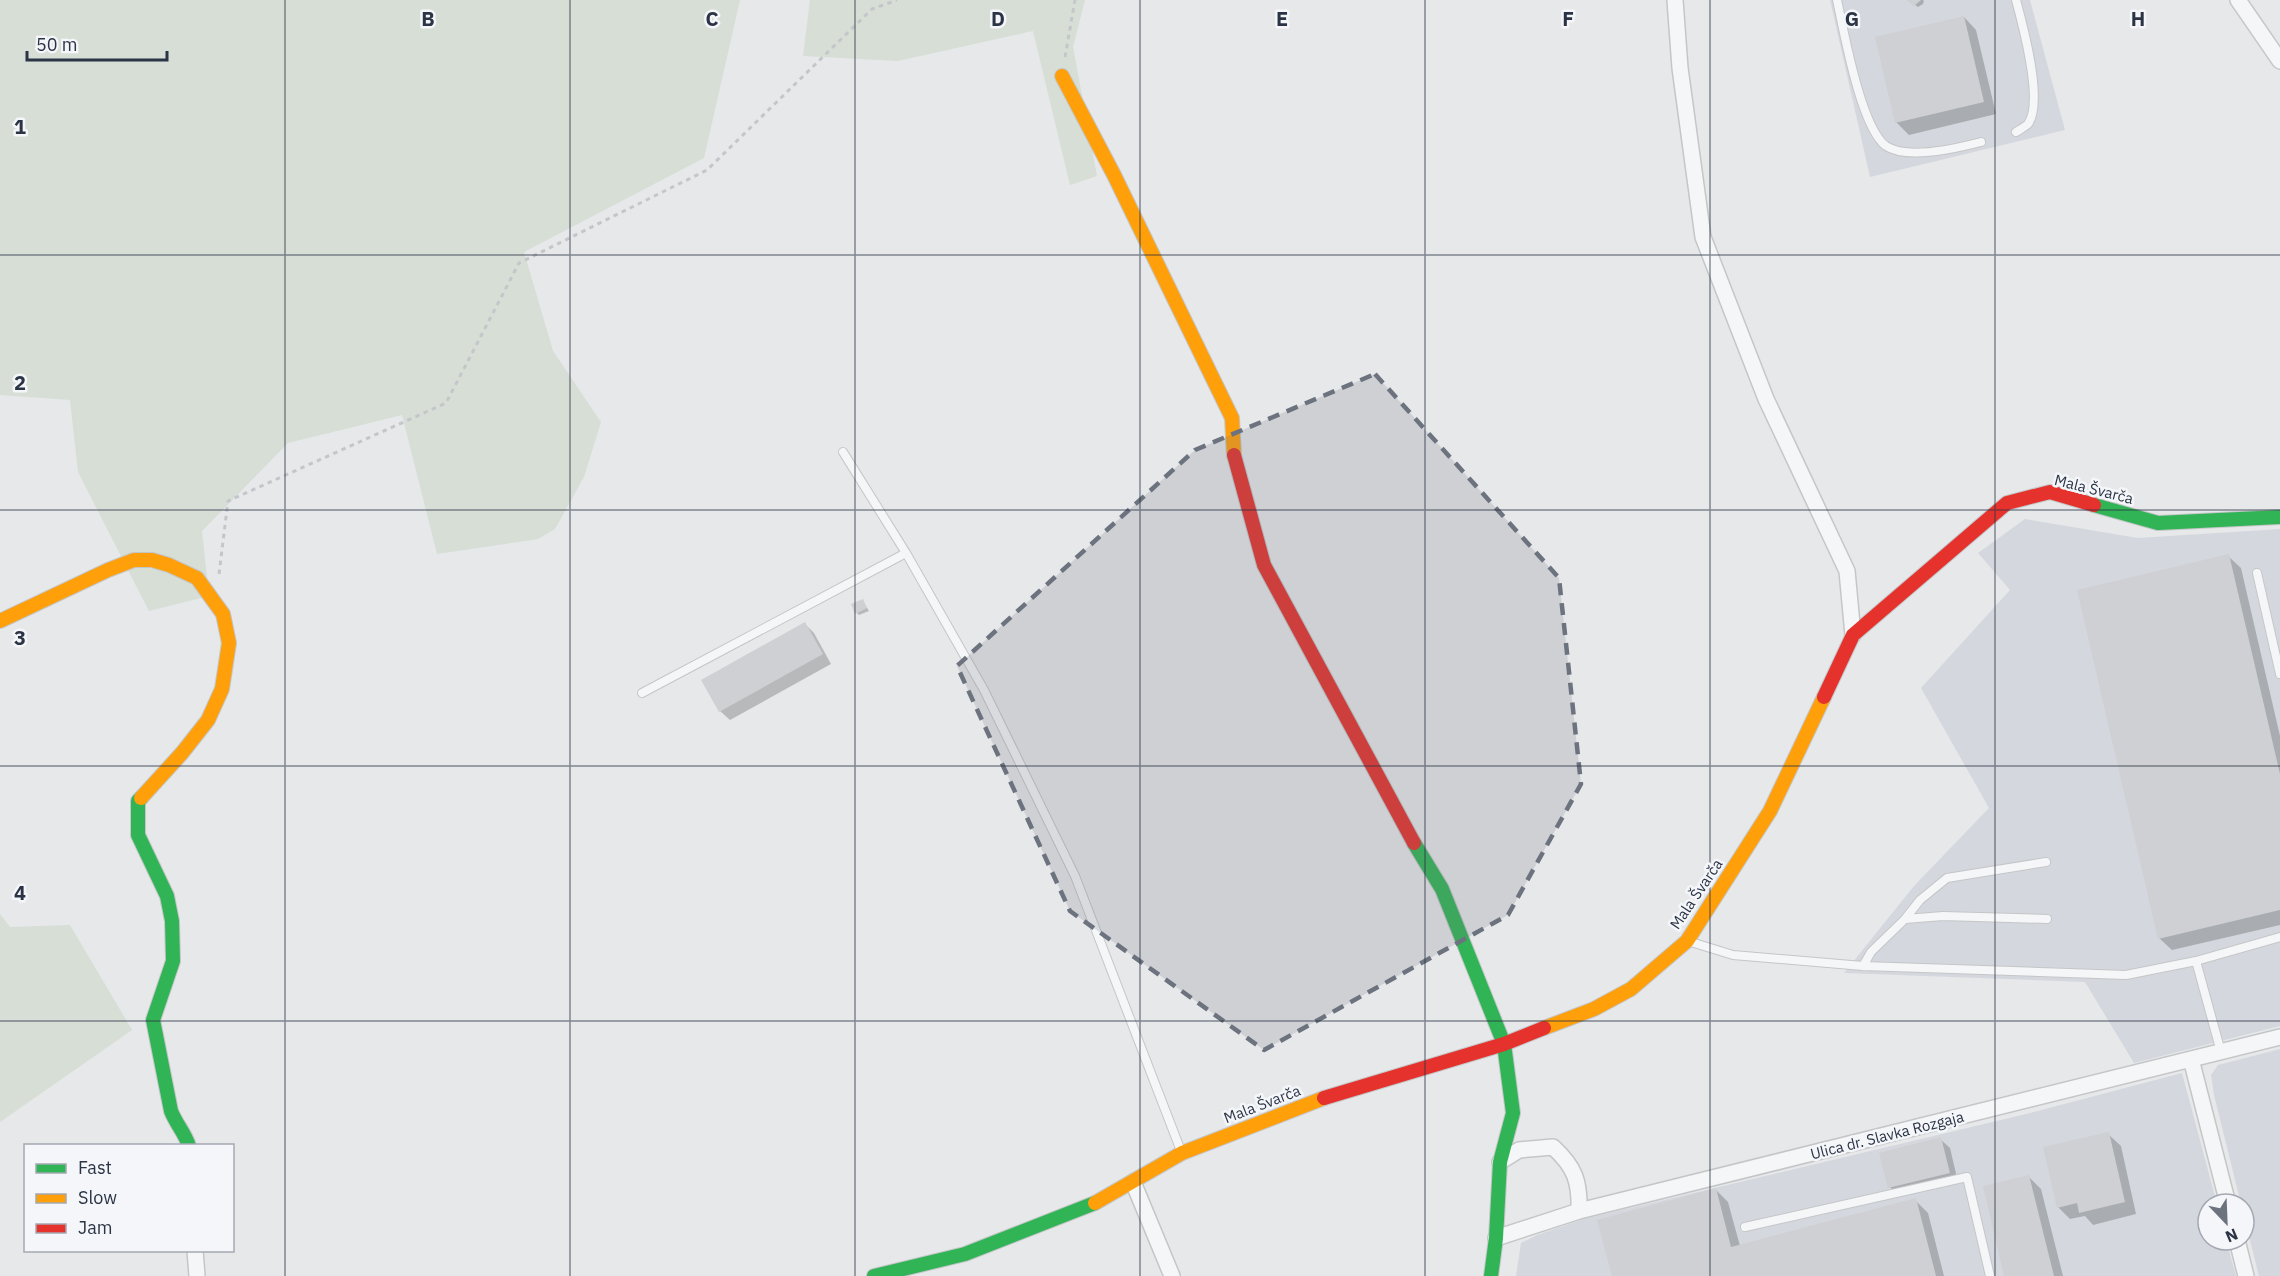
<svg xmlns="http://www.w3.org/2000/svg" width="2280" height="1276" font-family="'IBM Plex Sans',sans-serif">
  <rect width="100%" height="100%" fill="#e6e8ea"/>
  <path fill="#d4d7dd" d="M1830,0H2030L2065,130L1870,177Z
    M2025,519L2138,538L2280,529V1026L2134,1063L2085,982L1844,973L1914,886L1989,808L1921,688L2010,590L1978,553Z
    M2280,1049V1276H2259L2244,1217V1204H2241L2214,1095L2211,1075L2218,1065Z
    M2182,1073L2217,1204H2208V1240H2226L2236,1276H1516L1521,1243L1537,1235L1584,1219L2026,1114Z"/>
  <path fill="#d6ded6" d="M0,0H740L704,158L524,252L553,351L601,422L584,477L555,529L538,539L437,554L402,415L288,443L202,531L209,596L149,611L78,472L70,400L0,395Z
    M810,0H1085L1073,47L1097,176L1070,185L1033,31L898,61L803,56Z
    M0,914L10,927L70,925L132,1030L0,1122Z"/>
  <path fill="#0003" d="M1909,0H1923L1924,1L1923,4L1918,7Z
    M1964,17L1976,30L1996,114L1909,135L1896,122Z
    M2228,556L2241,568L2280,736V925L2172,950L2159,938Z
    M862,600L869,611L859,615L857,613Z
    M805,624L814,633L831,664L730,720L720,711Z
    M2108,1134L2121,1146L2136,1214L2093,1225L2085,1216L2070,1219L2058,1207Z
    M1940,1139L1950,1148L1958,1182L1899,1197L1890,1187Z
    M2029,1177L2041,1189L2063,1276H2006Z
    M1716,1190L1728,1202L1740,1246L1915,1200L1928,1213L1944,1276H1613Z"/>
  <path fill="#ced0d3" d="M1907,0H1921L1914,6Z
    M1964,16L1984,102L1895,123L1875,37Z
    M2229,554L2280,774V910L2158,939L2077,590Z
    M863,599L867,608L855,614L851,604Z
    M805,622L823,654L719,712L701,680Z
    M2109,1132L2125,1202L2079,1213L2077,1203L2057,1208L2043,1147Z
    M1941,1137L1950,1173L1888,1188L1879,1153Z
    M2029,1175L2054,1276H2004L1983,1186Z
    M1716,1188L1731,1247L1916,1198L1936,1276H1612L1597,1220Z"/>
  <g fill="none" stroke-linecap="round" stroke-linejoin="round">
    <g stroke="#c4c6c8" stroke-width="10">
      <path id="lane" d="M1837,0C1844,32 1861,128 1886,146C1907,160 1958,148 1981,142
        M2016,132C2019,130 2025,127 2028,124C2044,102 2023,26 2016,0
        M843,452L906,553L984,690L1075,876L1181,1151
        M2257,573L2280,674
        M642,693L906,553
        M1905,919L1920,900L1947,878L2046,862
        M1691,942L1733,955L1863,966L2126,975L2196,961L2280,937
        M2196,961L2221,1052
        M1863,966L1871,952L1905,919L1943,916L2047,919
        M1745,1227L1967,1177L1990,1276"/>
    </g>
    <g stroke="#c4c6c8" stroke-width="18">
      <path id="street" d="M1675,0L1680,68L1703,237L1766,399L1847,571L1853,635
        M2238,0L2280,61
        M2191,1059L2228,1204
        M1500,1162L1519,1150L1553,1147C1575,1167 1580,1182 1579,1211
        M1133,1182L1172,1276
        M1496,1238L1579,1211L2280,1037
        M2237,1240L2246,1276
        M195,1250L197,1276"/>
    </g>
    <g stroke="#c4c6c8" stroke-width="16">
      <path id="fast" d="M2094,505L2158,523L2280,517
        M141,798L138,801V835L167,896L172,921L173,961L153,1020L171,1111C176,1124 185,1133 189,1146
        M1414,843L1442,889L1504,1044L1513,1113L1500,1162L1496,1238L1491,1276
        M874,1276L965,1254L1095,1203"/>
    </g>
    <g stroke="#c4c6c8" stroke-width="16">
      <path id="slow" d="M1062,76L1114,175L1232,418L1234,455
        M0,621L108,570L134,560H152L169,565L197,578L223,614L229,643L222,689L208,720L182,753L141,798
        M1544,1028L1594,1009L1631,989L1687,941L1770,811L1824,697
        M1095,1203L1182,1153L1324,1098"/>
    </g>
    <g stroke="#c4c6c8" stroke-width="16">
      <path id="jam" d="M1234,455L1264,565L1414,843
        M1824,697L1853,635L2007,503L2050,492L2094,505
        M1324,1098L1504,1044L1544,1028"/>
    </g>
    <path stroke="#c5c6ca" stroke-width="3" stroke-dasharray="4.5 4.5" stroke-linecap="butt" d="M1065,57L1075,0
      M219,574L228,501L446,403L519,263L707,170L872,9L897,0"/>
    <use href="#lane" stroke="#f5f6f7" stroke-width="8"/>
    <use href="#street" stroke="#f5f6f7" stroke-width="15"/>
    <use href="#fast" stroke="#30b455" stroke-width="14"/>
    <use href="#slow" stroke="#ff9f0a" stroke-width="14"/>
    <use href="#jam" stroke="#e5322d" stroke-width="14"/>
  </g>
  <path fill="#6c737f" fill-opacity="0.2" stroke="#6c737f" stroke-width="4.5" stroke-dasharray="12 8" stroke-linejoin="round" d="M1375,374L1559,578L1581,784L1508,915L1264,1050L1070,911L957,666L1195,450Z"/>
  <path fill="none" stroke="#2b3445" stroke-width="1.5" stroke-opacity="0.55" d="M285,0V1276M570,0V1276M855,0V1276M1140,0V1276M1425,0V1276M1710,0V1276M1995,0V1276M0,255H2280M0,510H2280M0,766H2280M0,1021H2280"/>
  <g text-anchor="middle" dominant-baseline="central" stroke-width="5" stroke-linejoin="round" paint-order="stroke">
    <g font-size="15" fill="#2b3445" stroke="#f4f6f9">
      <text transform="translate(2094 489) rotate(14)">Mala Švarča</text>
      <text transform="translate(1696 894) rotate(-56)">Mala Švarča</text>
      <text transform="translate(1262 1104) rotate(-21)">Mala Švarča</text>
      <text transform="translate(1887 1135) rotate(-14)">Ulica dr. Slavka Rozgaja</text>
    </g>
  </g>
  <g font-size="20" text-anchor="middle" font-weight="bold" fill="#2b3445" stroke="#f4f6f9" stroke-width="5" stroke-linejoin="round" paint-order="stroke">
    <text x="428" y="26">B</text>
    <text x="712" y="26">C</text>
    <text x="998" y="26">D</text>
    <text x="1282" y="26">E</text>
    <text x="1568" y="26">F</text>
    <text x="1852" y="26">G</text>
    <text x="2138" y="26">H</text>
    <text x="20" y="134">1</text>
    <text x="20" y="390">2</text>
    <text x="20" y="645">3</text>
    <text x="20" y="900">4</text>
  </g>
  <rect x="24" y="1144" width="210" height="108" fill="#f4f6f9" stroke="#a4a8b1" stroke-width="1.5"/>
  <rect x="36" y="1164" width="30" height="9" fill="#30b455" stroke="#a4a8b1" stroke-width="1.5"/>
  <text x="78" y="1174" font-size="18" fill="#2b3445">Fast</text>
  <rect x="36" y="1194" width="30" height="9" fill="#ff9f0a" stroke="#a4a8b1" stroke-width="1.5"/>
  <text x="78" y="1204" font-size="18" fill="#2b3445">Slow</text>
  <rect x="36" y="1224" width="30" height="9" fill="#e5322d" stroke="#a4a8b1" stroke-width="1.5"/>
  <text x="78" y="1234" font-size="18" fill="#2b3445">Jam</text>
  <g transform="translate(2226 1222) rotate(157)"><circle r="28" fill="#f4f6f9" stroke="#a4a8b1" stroke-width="1.5"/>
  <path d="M0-4.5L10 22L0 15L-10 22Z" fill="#6c737f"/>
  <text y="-9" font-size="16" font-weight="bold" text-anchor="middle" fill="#2b3445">N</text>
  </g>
  <path d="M27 51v9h140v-9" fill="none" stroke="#2b3445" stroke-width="3"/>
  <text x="36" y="51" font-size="18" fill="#2b3445" stroke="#f4f6f9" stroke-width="4.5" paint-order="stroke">50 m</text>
</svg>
